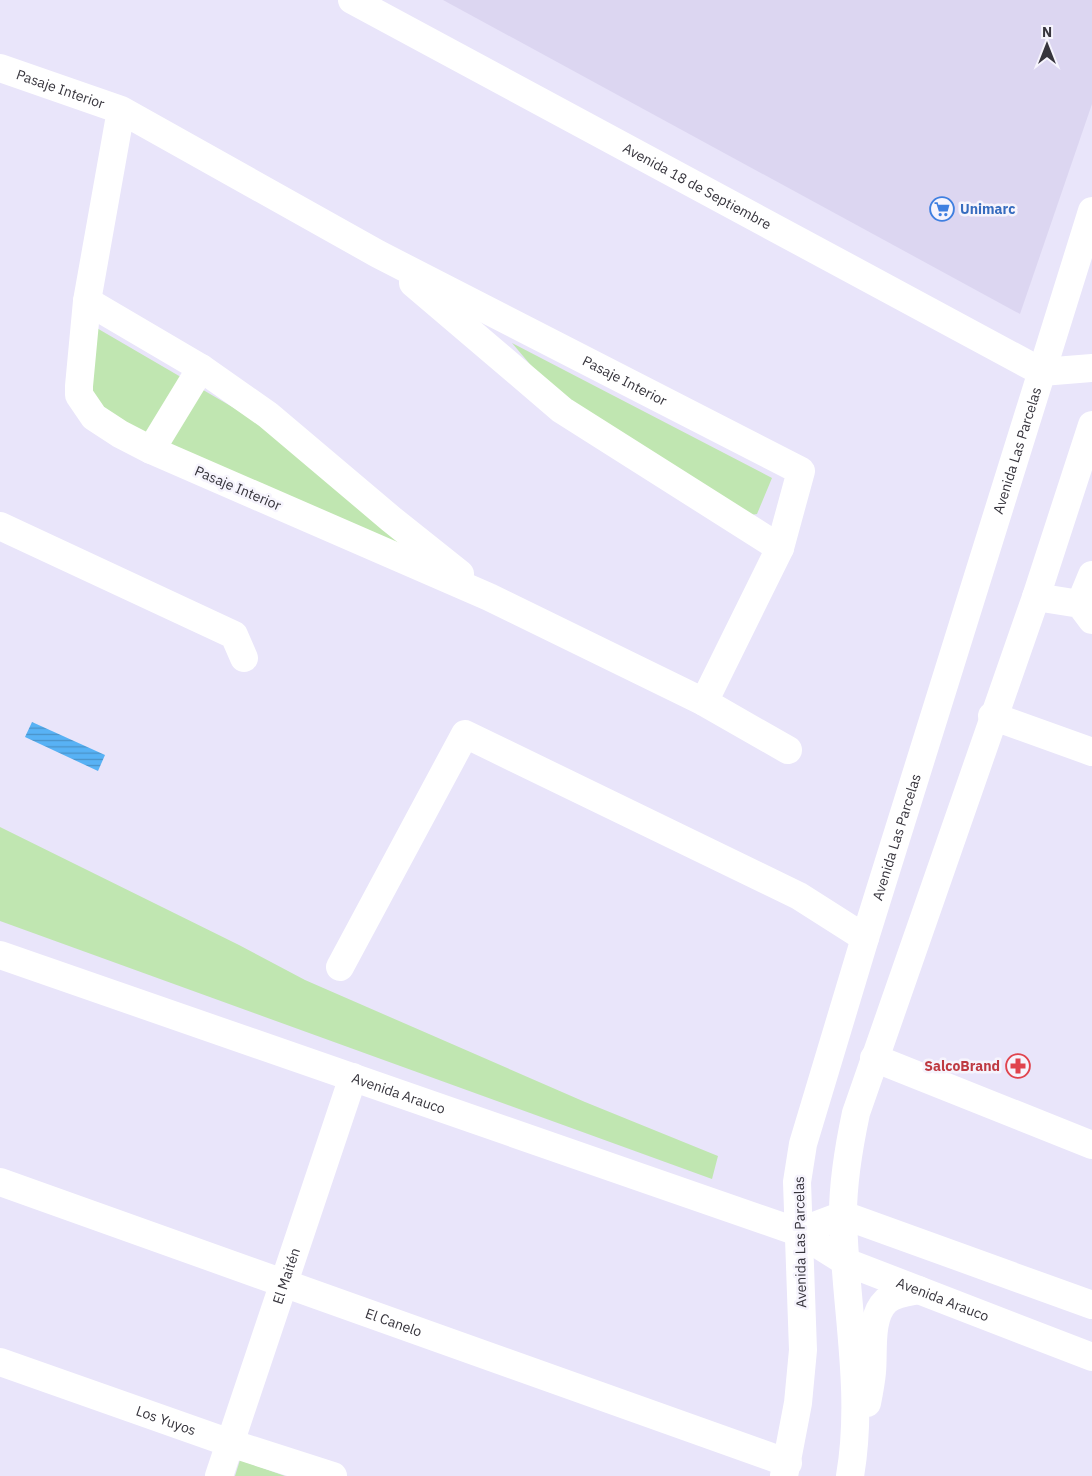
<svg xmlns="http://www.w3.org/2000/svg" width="1092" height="1476" font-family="'IBM Plex Sans',sans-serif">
  <defs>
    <pattern id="water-rules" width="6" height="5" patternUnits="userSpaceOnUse" patternTransform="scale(1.25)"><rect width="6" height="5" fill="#58b2f5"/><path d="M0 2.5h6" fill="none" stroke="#4a92c8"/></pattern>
  </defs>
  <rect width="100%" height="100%" fill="#e9e5fa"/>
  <path fill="#dcd6f1" d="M443,0H1092V104L1020,314Z"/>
  <path fill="#c0e6b1" d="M95,327L277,433L412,551L170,449L108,414L91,394Z
    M512,343L772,478L757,514L738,517L562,402Z
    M0,827L239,945L305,980L585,1102L718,1156L712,1179L0,921Z
    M240,1460L285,1476H235Z"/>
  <path fill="url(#water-rules)" d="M32,722L105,755L98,771L25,737Z"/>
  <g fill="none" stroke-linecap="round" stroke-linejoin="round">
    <g stroke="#fff" stroke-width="28">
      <path id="s1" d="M0,68L121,110L378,254L801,471L780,548L704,702L489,597L151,450L120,434L94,417L79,395V386L87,301L121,110"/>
      <path d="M413,283L562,410L780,548"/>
      <path d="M87,301L201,368L268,415L391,519L460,574"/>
      <path d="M151,450L201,368"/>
      <path d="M0,526L234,635L244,658"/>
      <path d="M1036,597L1080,604L1092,620"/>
      <path d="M1080,604L1092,575"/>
      <path d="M704,702L788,750"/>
      <path d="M992,716L1092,752"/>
      <path id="s2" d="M0,955L798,1232L846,1262L1092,1357"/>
      <path d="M340,967L465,734L799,896L865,938"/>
      <path d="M874,1058L1092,1145"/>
      <path id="s3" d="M0,1182L788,1463"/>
      <path d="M798,1232L843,1215L1092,1305"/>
      <path id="s4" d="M0,1362L230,1443L333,1476"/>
      <path id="s5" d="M219,1476L353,1077"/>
    </g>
    <g stroke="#fff" stroke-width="28">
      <path id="s6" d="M352,0L1042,372"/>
      <path d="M1042,372L1092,368"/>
      <path d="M867,1403C869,1393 871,1383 872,1372C874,1351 869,1317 886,1301C895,1293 908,1292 919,1290"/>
      <path id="s7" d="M784,1476L798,1403L803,1350L797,1182L803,1144L865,938L1092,211"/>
      <path d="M850,1476C865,1389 844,1302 843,1214C843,1180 849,1146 856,1113L1036,597L1092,425"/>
    </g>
  </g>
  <defs>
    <g id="supermarket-ring" transform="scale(1.25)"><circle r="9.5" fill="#f6f4fd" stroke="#3f7fe0" stroke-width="1.5"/><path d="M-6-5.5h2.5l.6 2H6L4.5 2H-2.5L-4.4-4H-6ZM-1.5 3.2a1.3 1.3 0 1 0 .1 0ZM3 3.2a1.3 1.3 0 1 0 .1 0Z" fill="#3f7fe0"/></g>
    <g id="pharmacy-ring" transform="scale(1.25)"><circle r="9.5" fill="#f6f4fd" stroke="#e0444e" stroke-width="1.5"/><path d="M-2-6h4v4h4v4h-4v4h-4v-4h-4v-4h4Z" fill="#e0444e"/></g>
  </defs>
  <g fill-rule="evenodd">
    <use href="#supermarket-ring" x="942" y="209"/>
    <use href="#pharmacy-ring" x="1018" y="1066"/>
  </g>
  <g text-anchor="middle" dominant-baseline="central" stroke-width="5" stroke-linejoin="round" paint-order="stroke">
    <g font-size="14" fill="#37353d" stroke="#f6f4fd">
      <text stroke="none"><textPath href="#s1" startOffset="64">Pasaje Interior</textPath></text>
      <text stroke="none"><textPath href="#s6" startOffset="392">Avenida 18 de Septiembre</textPath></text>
      <text stroke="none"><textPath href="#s1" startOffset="700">Pasaje Interior</textPath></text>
      <text stroke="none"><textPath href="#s7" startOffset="1060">Avenida Las Parcelas</textPath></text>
      <text transform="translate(238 488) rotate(23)">Pasaje Interior</text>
      <text stroke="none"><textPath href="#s7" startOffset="655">Avenida Las Parcelas</textPath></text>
      <text stroke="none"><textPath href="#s2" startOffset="422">Avenida Arauco</textPath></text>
      <text transform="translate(800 1242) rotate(-91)">Avenida Las Parcelas</text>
      <text stroke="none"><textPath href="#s5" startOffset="211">El Maitén</textPath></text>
      <text stroke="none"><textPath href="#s2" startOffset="1005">Avenida Arauco</textPath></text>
      <text stroke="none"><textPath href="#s3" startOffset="418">El Canelo</textPath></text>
      <text stroke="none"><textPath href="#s4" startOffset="176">Los Yuyos</textPath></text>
    </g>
    <g font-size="14" font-weight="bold" fill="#366cbe" stroke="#f6f4fd" text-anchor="start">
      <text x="960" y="209">Unimarc</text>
    </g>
    <g font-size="14" font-weight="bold" fill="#be3a42" stroke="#f6f4fd" text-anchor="end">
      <text x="1000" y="1066">SalcoBrand</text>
    </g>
  </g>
  <g transform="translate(1047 45)" stroke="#f6f4fd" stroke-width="4" paint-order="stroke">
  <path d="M0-4L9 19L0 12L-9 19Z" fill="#37353d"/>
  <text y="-8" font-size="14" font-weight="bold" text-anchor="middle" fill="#37353d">N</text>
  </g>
</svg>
